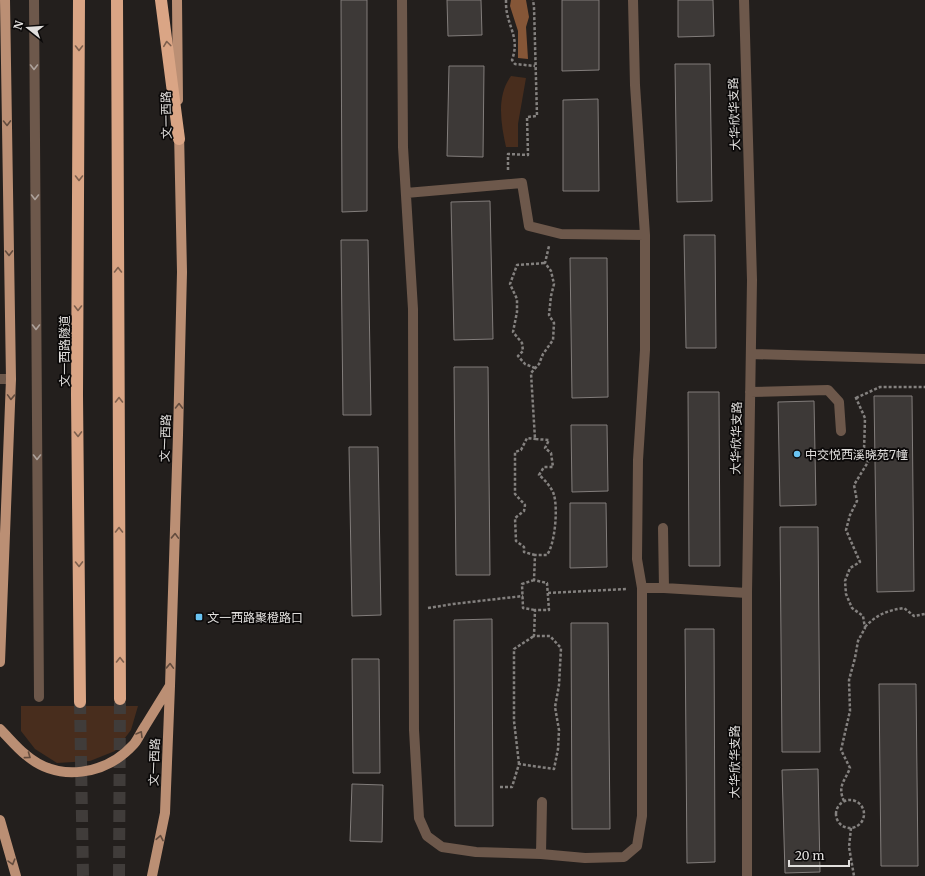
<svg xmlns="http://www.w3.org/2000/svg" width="925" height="876" font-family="Merriweather,'Noto Sans SC',serif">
  <rect width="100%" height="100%" fill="#231f1d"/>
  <path fill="#482d1d" d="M511,76L526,78L518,124V147H506C501,124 496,96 511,76Z
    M21,706H138L131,730L115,751L90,761L57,763L35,749L21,731Z"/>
  <path fill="#855637" d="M511,0H526L529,17L526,27L528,59L518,58V31L510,6Z"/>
  <path fill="#3d3937" stroke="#827d7b" d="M341,0H367V211L342,212Z
    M447,0H481L482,35L448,36Z
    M562,0H599V70L562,71Z
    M678,0H713L714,36L678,37Z
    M675,64H710L712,201L677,202Z
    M449,66H484L483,157L447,156Z
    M598,99L599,191H563V100Z
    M490,201L493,339L454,340L451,202Z
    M684,235H715L716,348H686Z
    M341,240H368L371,415H343Z
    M570,258H607L608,397L572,398Z
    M454,367H488L490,575H456Z
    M688,392H719L720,566H689Z
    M874,396H912L914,591L877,592Z
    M814,401L816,505L780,506L778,402Z
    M571,425H607L608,491L572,492Z
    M349,447H378L381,615L352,616Z
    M570,503H606L607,567L570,568Z
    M780,527H818L820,752H782Z
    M492,619L493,826H455L454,620Z
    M571,623H608L610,829H572Z
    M685,629H714L715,862L687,863Z
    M352,659H379L380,773H353Z
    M879,684H916L918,866H881Z
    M818,769L820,872L785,873L782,770Z
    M352,784L383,785L382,842L350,841Z"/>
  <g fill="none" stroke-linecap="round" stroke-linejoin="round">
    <path stroke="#403c3a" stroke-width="12" stroke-dasharray="12 6" stroke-linecap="butt" d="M80,702L83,876
      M119,876L120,699"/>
    <path stroke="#84817f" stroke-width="2.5" stroke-dasharray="3 2" stroke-linecap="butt" d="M506,0C506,4 506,9 507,13C511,32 519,40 512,60L515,64L535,66
      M508,170V154L528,155L527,117L537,116L534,7L533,0
      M535,368L525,364L518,356L523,351L522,343L513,332L517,312V299L510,284L517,265L545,263
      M856,398L880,387H925
      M535,555L524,552V547L516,541L515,518L524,511L525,505L515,494V452L521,450L527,438L536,439
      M534,580L522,584L523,608L535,610
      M548,593L627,589
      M428,608L453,604L523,596
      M865,627C876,615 888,610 904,608L914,616L925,614
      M519,764L514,721V649L534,636
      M500,787H512L519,764L554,769L558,749L559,730L555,707L559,685L561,648L550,636H534L535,610H549L547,583L534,580L535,555H547C555,544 558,509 554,495C552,488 545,480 539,475L544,467H553L551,453L545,448L549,440L535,439L531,373L539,364L543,354L553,340L554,323L549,315L551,296L554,284L551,271L545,263L549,246
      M836 814a14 14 0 1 1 28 0a14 14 0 1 1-28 0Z
      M844,801C837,786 845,781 850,768L841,750L850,711L849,680L855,658L858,641L865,628L863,616L852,608L846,594L845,581L850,568L860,562L846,530L850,515L857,501L854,485L868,462L864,451L865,418L856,398L853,399
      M851,828L849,847L854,876"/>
    <path stroke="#6d584b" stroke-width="10" d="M34,0L39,697
      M402,0L403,147L413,309L414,730L419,818L427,836L442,847L476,852L541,854
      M633,0L635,85L645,235V350L638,460L637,559L642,588
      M744,0L752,280L747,593V876
      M406,193L522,183L529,226L561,234L645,235
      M751,354L925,359
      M0,379H11
      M750,392L828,390L839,402L841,431
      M663,528L664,588L747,593
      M542,802L541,854L585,858L624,857L637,846L642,816V588H664"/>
    <path stroke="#bb8f74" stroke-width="10" d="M177,0L178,100
      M0,662L11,379L5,0
      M0,729C9,738 17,748 26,755C59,783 106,775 134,744C138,739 141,732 145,726C153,713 161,700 169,687
      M0,820L16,876
      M152,876L165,813L170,686L178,435L182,272L179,132"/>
    <path stroke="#daa585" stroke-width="12" d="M79,0L77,395L80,702
      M117,0L120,699
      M161,0L179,139"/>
  </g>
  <defs><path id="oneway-chevron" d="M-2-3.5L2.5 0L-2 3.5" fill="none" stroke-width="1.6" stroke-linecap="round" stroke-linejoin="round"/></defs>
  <g stroke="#7d5f4d">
    <use href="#oneway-chevron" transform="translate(167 44) rotate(-97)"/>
    <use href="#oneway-chevron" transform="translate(79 48) rotate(90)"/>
    <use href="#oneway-chevron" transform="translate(79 178) rotate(90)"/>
    <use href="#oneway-chevron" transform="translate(118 270) rotate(-90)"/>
    <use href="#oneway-chevron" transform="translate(78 308) rotate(90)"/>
    <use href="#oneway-chevron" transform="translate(119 400) rotate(-90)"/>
    <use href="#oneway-chevron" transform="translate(78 434) rotate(89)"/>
    <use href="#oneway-chevron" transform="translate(119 530) rotate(-90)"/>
    <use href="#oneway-chevron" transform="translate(79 564) rotate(89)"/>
    <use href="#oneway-chevron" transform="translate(120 660) rotate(-90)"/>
  </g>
  <g stroke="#ada29b">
    <use href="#oneway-chevron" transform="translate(34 67) rotate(90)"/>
    <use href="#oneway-chevron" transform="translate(35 197) rotate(90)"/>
    <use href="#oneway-chevron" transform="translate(36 327) rotate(90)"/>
    <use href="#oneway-chevron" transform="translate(37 457) rotate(90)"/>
  </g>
  <g stroke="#634c3e">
    <use href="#oneway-chevron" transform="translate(7 123) rotate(89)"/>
    <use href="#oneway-chevron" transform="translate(9 253) rotate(89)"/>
    <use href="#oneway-chevron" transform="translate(11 397) rotate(92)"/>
    <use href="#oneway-chevron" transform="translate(179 406) rotate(-89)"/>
    <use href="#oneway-chevron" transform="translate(175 536) rotate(-88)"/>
    <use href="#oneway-chevron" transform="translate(170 666) rotate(-88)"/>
    <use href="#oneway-chevron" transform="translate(140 734) rotate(-59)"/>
    <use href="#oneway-chevron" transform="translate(28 756) rotate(36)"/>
    <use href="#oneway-chevron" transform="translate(160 838) rotate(-79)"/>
    <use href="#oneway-chevron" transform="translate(12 862) rotate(74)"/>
  </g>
  <g fill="#69c3f1" stroke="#0b0909" stroke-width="1.5">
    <circle cx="797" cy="454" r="4"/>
    <rect x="195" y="613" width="8" height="8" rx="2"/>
  </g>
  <g text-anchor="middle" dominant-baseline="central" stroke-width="3.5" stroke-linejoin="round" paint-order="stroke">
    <g font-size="12" fill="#e1dfdd" stroke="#0b0909">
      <text transform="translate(734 114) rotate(-92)">大华·欣华支路</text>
      <text transform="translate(166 115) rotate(-91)">文一西路</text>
      <text transform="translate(64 351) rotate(-90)">文一西路隧道</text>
      <text transform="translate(165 438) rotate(-88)">文一西路</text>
      <text transform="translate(736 438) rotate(-89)">大华·欣华支路</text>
      <text transform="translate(154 762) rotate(-88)">文一西路</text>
      <text transform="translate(734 762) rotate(-90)">大华·欣华支路</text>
    </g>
    <g font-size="12" fill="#e1dfdd" stroke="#0b0909" text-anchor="start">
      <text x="805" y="454">中交悦西溪晓苑7幢</text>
      <text x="207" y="617">文一西路聚橙路口</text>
    </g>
  </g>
  <g transform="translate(28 28) rotate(287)" stroke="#0b0909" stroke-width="3" paint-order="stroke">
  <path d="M0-3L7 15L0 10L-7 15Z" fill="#e1dfdd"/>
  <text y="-6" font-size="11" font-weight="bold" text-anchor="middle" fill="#e1dfdd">N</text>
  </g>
  <path d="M789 860v6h60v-6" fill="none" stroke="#e1dfdd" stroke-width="2"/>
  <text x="795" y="860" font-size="12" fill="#e1dfdd" stroke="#0b0909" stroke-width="3" paint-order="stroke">20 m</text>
</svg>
